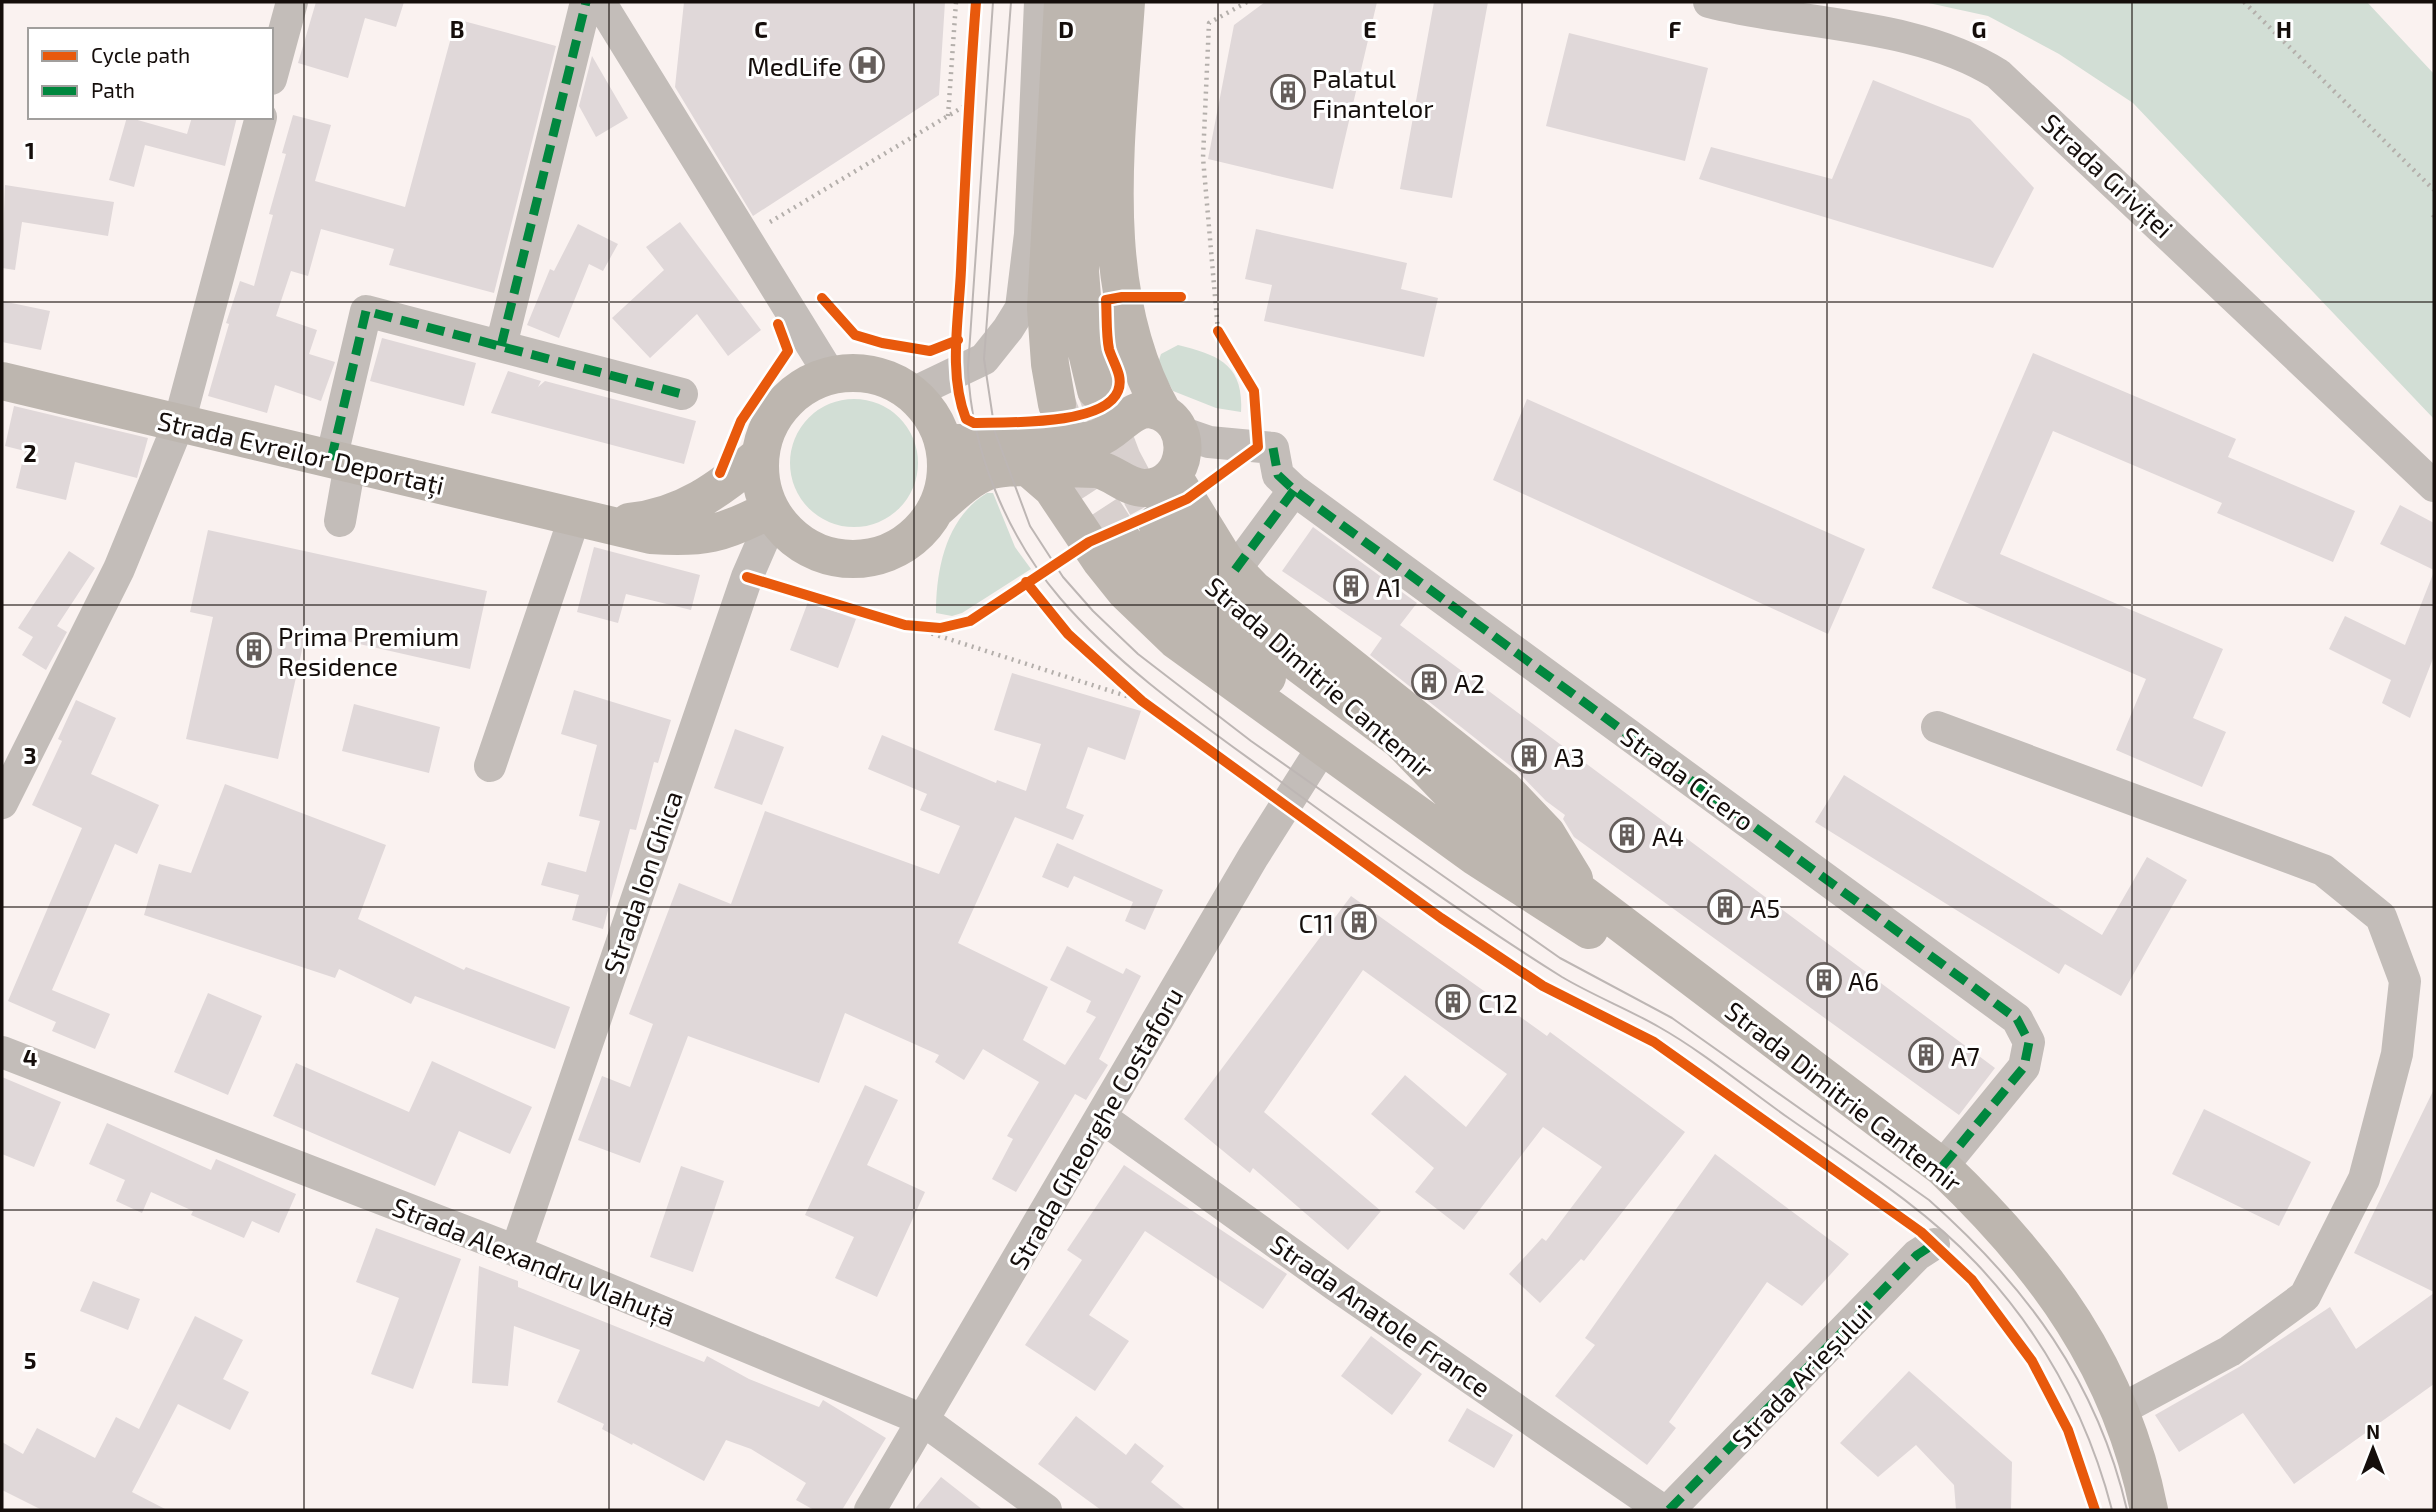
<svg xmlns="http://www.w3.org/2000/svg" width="2436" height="1512" font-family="'Exo 2',sans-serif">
  <rect width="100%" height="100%" fill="#faf2f0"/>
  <path fill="#d2ded5" d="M1924,2H2367L2434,74V419L2133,103L2059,54L1988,16Z
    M1178,345C1218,355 1244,364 1241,412L1216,408L1173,391L1158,363L1161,354Z
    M790 463a64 64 0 1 1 128 0a64 64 0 1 1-128 0Z
    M987,493H993L1015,547L1031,569L962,613L952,616L936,613C936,569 946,518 987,493Z"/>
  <path fill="#e0d8d9" d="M316,2H404L396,27L365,18L348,78L298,63Z
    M684,2H945L939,95L753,216L675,87Z
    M1265,2H1377L1333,189L1208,159L1234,25Z
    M1434,2H1488L1452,198L1400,189Z
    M456,19L556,46L494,293L389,265L394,249L321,229L308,276L291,271L276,316L317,330L309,354L335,362L321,401L275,385L267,413L208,396L229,324L226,323L240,281L254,286L273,215L269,214L286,154L282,153L293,115L331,125L315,181L405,207Z
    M1569,33L1708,68L1685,161L1546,126Z
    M592,56L628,118L596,137L579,106Z
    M1873,80L1970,119L2034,188L1993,268L1699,179L1711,147L1832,179Z
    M127,117L187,134L192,117H237L225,166L145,145L134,187L109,180Z
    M5,185L114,202L108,236L22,222L15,270L2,268Z
    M680,222L761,330L728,356L697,314L650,358L612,318L664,270L646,247Z
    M578,224L618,244L603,271L589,264L559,338L527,325L550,269L554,271Z
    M1256,229L1407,263L1401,289L1438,298L1424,357L1264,321L1272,285L1245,279Z
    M2,301L50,311L41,350L2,342Z
    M382,338L476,363L464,406L370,381Z
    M2033,353L2236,439L2228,457L2355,511L2333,562L2217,513L2222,503L2053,431L2000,554L2223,649L2193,718L2226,732L2202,787L2116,750L2146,679L1932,588Z
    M508,371L541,381L538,387L545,381L696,421L684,464L491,413Z
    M1527,399L1865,549L1828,634L1493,480Z
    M14,406L148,438L137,478L75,462L66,500L16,488L25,451L5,446Z
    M2400,505L2434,523V570L2380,544Z
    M1313,527L1417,603L1400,625L1995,1068L1959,1115L1574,837L1563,819L1565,815L1546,801L1518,772L1370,655L1382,638L1282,571Z
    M208,530L487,591L470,669L306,632L278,759L186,739L213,617L190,612Z
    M594,547L700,575L691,610L626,594L618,623L577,612Z
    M69,551L95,568L57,626L67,632L46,670L22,655L33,637L18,628Z
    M2433,574L2434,656L2410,718L2382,703L2391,680L2329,649L2345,616L2405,645Z
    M808,602L856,619L838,668L790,650Z
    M1012,673L1141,711L1125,760L1088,747L1066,808L1084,815L1073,840L1015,817L958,943L1048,987L1023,1040L1065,1065L1096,1017L1086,1012L1091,1001L1050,980L1067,946L1123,974L1126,968L1141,976L1099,1059L1108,1065L1086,1100L1075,1094L1016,1192L992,1179L1013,1139L1007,1136L1039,1082L983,1049L964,1080L935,1062L939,1055L845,1013L819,1083L688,1036L640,1163L578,1140L602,1076L630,1087L653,1024L629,1014L679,883L731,904L765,811L939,874L960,826L920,810L927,794L868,769L882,735L996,783L997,780L1026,791L1041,744L994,730Z
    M574,690L671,720L658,763L654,762L636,830L630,829L603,929L572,920L579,895L541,885L548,862L586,872L600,821L579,816L597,745L561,734Z
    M76,700L116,718L91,774L159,805L137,854L115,844L52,990L110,1014L95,1049L52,1031L56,1022L8,1001L82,828L32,805L62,741L58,739Z
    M354,704L440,727L429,773L342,751Z
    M735,729L784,747L762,805L714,788Z
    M1844,775L2102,935L2147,857L2187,880L2121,996L2065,964L2059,974L1815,822Z
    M225,784L386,845L358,919L464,970L466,967L570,1007L555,1049L415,996L411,1004L339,969L335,978L144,915L159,864L191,873Z
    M1057,843L1163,890L1145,930L1125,921L1133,902L1074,876L1068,888L1042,877Z
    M1351,896L1547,1036L1550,1032L1685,1132L1584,1261L1581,1259L1540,1303L1509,1274L1542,1238L1546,1241L1602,1167L1543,1127L1464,1230L1415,1192L1434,1168L1371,1114L1405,1075L1466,1127L1507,1074L1363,970L1264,1112L1381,1211L1348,1250L1253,1168L1250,1173L1184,1119Z
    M208,993L262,1016L228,1095L174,1072Z
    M432,1061L532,1107L510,1154L459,1131L435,1186L273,1116L296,1063L409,1112Z
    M2,1077L61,1102L34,1167L2,1154Z
    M865,1085L898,1100L867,1165L925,1192L877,1297L835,1278L854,1237L805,1215Z
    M2434,1089V1292L2354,1253Z
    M2204,1109L2311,1162L2279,1226L2172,1174Z
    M107,1123L211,1170L216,1159L296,1194L279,1233L252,1221L244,1238L191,1215L193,1211L151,1192L142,1213L116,1201L125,1180L89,1164Z
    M1715,1154L1849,1254L1802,1306L1767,1282L1669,1422L1676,1428L1647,1465L1555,1396L1595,1345L1585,1338Z
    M1124,1165L1287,1274L1263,1309L1145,1231L1089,1315L1129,1341L1095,1391L1025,1345L1082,1260L1067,1250Z
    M681,1166L724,1181L693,1272L650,1257Z
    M376,1228L461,1259L413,1389L371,1374L399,1298L356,1282Z
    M479,1266L518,1281V1287L704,1362L707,1356L749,1379L819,1407L823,1400L886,1438L842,1510H814L796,1500L806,1483L751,1449L726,1440L704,1481L633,1443L632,1445L602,1429L604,1424L557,1402L580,1350L514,1326L508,1386L472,1383Z
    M93,1281L140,1299L128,1330L80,1311Z
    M2434,1293V1384L2294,1484L2243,1413L2179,1452L2155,1415L2239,1367L2330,1307L2356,1349Z
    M195,1316L243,1340L223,1379L249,1392L230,1430L178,1404L132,1492L167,1510H42L2,1490V1442L23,1454L37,1428L95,1458L116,1417L139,1429Z
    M1371,1336L1422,1374L1392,1415L1341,1376Z
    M1909,1371L2012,1462L2011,1510H1956L1954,1485L1916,1445L1878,1477L1840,1443Z
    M1467,1408L1513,1435L1494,1468L1448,1441Z
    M1076,1416L1126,1455L1135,1443L1164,1466L1151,1482L1186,1510H1101L1038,1464Z
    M941,1477L983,1510H914Z"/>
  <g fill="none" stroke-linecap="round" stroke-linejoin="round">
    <path stroke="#d8d0ce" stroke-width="38" stroke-dasharray="38 19" stroke-linecap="butt" d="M1096,390L1122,459L1147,506
      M1057,404L1090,490L1124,542"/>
    <path stroke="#b4afab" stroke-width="4.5" stroke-dasharray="2 5" stroke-linecap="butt" d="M2244,2L2434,190
      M948,116L956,2
      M2434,216L2432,219L2434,221
      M770,222L968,104
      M1218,331L1203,158L1209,23L1247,2
      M905,625L1142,701"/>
    <path stroke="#c3bdb9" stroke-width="32" d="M600,2L830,375
      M1709,2C1803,26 1915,22 1998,74L2434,486
      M271,79L292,2
      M501,346L586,2
      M913,393L984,359L1008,329L1021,308L1030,234L1040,2
      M1180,432L1209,442L1273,448L1278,475L1294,490L2017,1019L2029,1042L2024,1067L1942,1167
      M331,460L366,311L682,394
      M340,521L350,464
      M1235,570L1294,490
      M1937,727L2323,870L2381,917L2405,981L2397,1054L2364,1179L2305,1296L2230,1351L2120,1410
      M490,766L574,519
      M2,803L119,569L179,423L261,117
      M2,1052L516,1251L923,1420L1046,1510
      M1101,1117L1335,1285L1662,1510
      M516,1251L747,577L774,515
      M870,1510L1253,857L1322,748
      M1669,1510L1917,1255L1934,1244"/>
    <path stroke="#bdb6af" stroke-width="38" d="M1126,2C1117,137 1093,290 1163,413
      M760 466a93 93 0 1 1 186 0a93 93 0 1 1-186 0Z
      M2,381L651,535C703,539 723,534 769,510
      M1096,390L1086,348L1080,271L1097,2
      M1057,404L1050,364L1046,308L1063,2
      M1030,469L1052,488L1101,561L1125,591L1176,640L1476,857L1589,930
      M1173,476L1224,559L1253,589L1504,789L1546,833L1574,879
      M935,510C951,496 967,479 988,471C1010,463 1071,469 1097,469C1115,473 1128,489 1146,488C1190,486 1196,420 1154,410C1131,405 1118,431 1098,438C1064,449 980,445 943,442
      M629,522C683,517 720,489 760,455
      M1157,523L1190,563L1241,614L1280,650L1400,740L1457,799L1942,1167C2045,1265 2121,1368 2149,1510
      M1124,542L1205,627L1267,677"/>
    <path stroke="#bdb6b4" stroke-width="2" d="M993,2L968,368C971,450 1007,536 1060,598C1120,668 1199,722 1273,776C1367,845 1463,915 1562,977C1594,996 1628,1009 1659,1027C1705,1053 1747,1089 1790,1119C1854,1164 1922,1206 1976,1263C2042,1333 2088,1417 2112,1510
      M1011,2L984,359L995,432L1030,526L1063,577L1093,611L1138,654L1251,741L1560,958L1672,1018L1929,1200C2026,1286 2097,1381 2127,1510"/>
    <path stroke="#00873e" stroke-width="9" stroke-dasharray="18 9" stroke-linecap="butt" d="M501,346L586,2
      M1273,448L1278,475L1294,490L2017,1019L2029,1042L2024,1067L1942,1167
      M331,460L366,311L682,394
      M1235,570L1294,490
      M1669,1510L1917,1255L1934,1244"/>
    <g stroke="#fff" stroke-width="15">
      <path id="cycleway" d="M976,2C969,91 965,180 961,270C959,317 948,374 966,419L974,423C1006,422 1104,426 1118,391C1124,376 1113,363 1109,349C1106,334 1107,316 1106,300L1122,297H1181
        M822,298L855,335L882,343L930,351L958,340
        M720,473L741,421L788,351L778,324
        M747,577L905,625L940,628L970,621L1089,542L1187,499L1258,447L1254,391L1218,331
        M1026,582L1068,634L1142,701L1285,805L1441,918L1543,986L1654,1042L1921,1232L1972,1280L2032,1361L2068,1430L2095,1510"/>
    </g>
    <use href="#cycleway" stroke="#e8590c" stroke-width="10"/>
  </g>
  <path fill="none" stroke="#150e0b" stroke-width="2" stroke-opacity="0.55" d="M304,2V1510M609,2V1510M914,2V1510M1218,2V1510M1522,2V1510M1827,2V1510M2132,2V1510M2,302H2434M2,605H2434M2,907H2434M2,1210H2434"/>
  <defs>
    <g id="hospital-ring" transform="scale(1.75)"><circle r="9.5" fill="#fff" stroke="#655e5b" stroke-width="1.5"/><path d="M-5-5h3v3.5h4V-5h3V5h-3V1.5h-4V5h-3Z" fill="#655e5b"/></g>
    <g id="building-ring" transform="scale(1.75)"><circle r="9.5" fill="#fff" stroke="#655e5b" stroke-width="1.5"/><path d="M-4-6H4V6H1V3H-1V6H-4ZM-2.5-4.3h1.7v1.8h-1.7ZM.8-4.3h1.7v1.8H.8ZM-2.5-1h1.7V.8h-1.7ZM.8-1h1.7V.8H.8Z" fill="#655e5b"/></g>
  </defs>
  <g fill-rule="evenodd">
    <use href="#hospital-ring" x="867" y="65"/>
    <use href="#building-ring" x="1288" y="92"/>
    <use href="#building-ring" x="1351" y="586"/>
    <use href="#building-ring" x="254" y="650"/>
    <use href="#building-ring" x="1429" y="682"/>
    <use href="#building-ring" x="1529" y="756"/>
    <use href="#building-ring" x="1627" y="835"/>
    <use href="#building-ring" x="1725" y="907"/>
    <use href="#building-ring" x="1359" y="922"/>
    <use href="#building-ring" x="1824" y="980"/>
    <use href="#building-ring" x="1453" y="1002"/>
    <use href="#building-ring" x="1926" y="1055"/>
  </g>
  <g text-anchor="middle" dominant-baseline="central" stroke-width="6" stroke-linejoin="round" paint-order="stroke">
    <g font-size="26" fill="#150e0b" stroke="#fff" text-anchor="start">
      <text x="842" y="65" text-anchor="end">MedLife</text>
      <text x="1312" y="77">Palatul<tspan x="1312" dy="30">Finantelor</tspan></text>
      <text x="1376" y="586">A1</text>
      <text x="278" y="635">Prima Premium<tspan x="278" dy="30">Residence</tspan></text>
      <text x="1454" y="682">A2</text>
      <text x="1554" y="756">A3</text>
      <text x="1652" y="835">A4</text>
      <text x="1750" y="907">A5</text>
      <text x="1334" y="922" text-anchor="end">C11</text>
      <text x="1848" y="980">A6</text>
      <text x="1478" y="1002">C12</text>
      <text x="1951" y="1055">A7</text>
    </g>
    <g font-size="26" fill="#150e0b" stroke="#fff">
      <text transform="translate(2108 175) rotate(43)">Strada Griviței</text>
      <text transform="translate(301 452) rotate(13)">Strada Evreilor Deportaţi</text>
      <text transform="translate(1320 677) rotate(41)">Strada Dimitrie Cantemir</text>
      <text transform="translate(1688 778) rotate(36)">Strada Cicero</text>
      <text transform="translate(642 882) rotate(-71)">Strada Ion Ghica</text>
      <text transform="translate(1844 1096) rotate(38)">Strada Dimitrie Cantemir</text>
      <text transform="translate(1095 1128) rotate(-60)">Strada Gheorghe Costaforu</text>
      <text transform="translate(534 1261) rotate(22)">Strada Alexandru Vlahuță</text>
      <text transform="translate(1381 1315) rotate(35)">Strada Anatole France</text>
      <text transform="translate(1801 1376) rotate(-46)">Strada Arieșului</text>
    </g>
  </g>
  <g font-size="23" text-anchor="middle" font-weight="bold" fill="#150e0b" stroke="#fff" stroke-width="6" stroke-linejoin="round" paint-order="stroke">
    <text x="457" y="38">B</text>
    <text x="761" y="38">C</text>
    <text x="1066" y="38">D</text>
    <text x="1370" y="38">E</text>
    <text x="1675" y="38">F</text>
    <text x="1979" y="38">G</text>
    <text x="2284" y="38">H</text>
    <text x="30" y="159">1</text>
    <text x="30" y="462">2</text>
    <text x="30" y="764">3</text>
    <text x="30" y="1066">4</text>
    <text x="30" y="1369">5</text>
  </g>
  <rect width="2436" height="1512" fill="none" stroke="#150e0b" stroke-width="7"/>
  <rect x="28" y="28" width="245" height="91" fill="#ffffff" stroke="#a19f9d" stroke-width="2"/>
  <rect x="42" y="51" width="35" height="10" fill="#e8590c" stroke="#a19f9d" stroke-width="2"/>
  <text x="91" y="63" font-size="21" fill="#150e0b">Cycle path</text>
  <rect x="42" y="86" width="35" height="10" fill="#00873e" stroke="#a19f9d" stroke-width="2"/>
  <text x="91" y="98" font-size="21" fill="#150e0b">Path</text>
  <g transform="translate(2373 1449)" stroke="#ffffff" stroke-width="5" paint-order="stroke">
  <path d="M0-5L12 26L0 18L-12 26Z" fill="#150e0b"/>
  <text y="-10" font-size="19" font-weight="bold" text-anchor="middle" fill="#150e0b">N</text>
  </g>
</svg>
